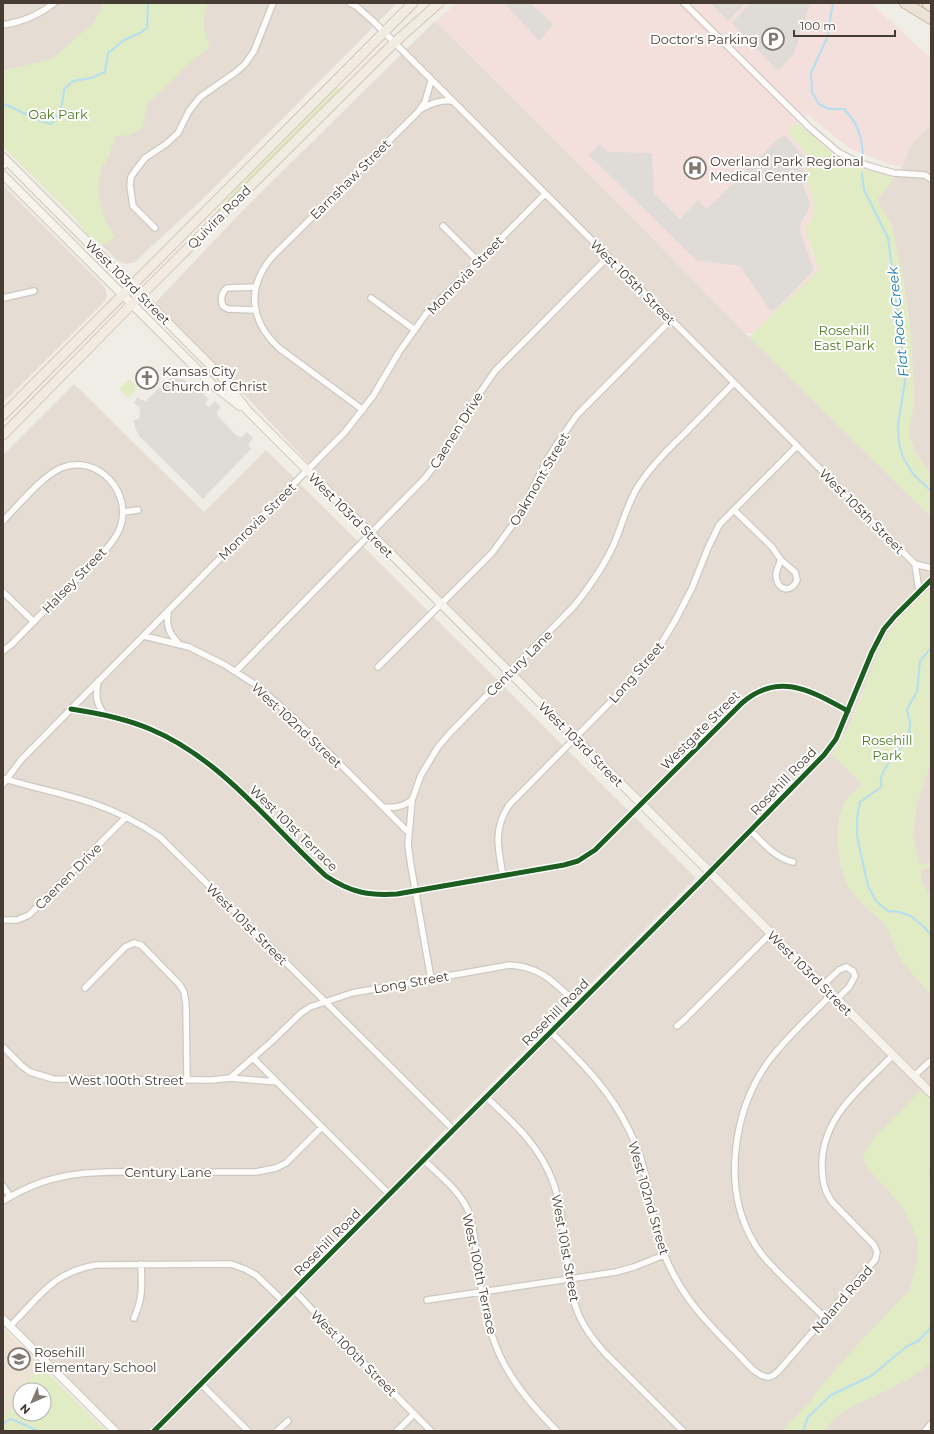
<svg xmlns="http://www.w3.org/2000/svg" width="934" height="1434" font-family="Montserrat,sans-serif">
  <rect width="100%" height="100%" fill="#f0ece6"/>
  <path fill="#e5ddd3" d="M3,3H116L83,38L52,59L3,71Z
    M201,3H397L208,194L135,262L126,264L118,261L102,245L92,203L105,141Z
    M435,21L618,203L749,337L931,517V588L893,626L880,648L848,728L832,754L862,784L845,801L839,819L838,846L841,867L863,905L885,924L903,963L931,994V1086L343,500L240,390L160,309L156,302L246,207Z
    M931,124V474L915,452L909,433L914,402L913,375L910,327L903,277L883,211L877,200L902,167L911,144Z
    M3,185L97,279L105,288L107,295L105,301L3,403Z
    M74,384L204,512L266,450L696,878L420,1155L424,1160L710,872L931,1093V1431H115L3,1319V455Z
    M931,761V862L920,865L913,835L916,806Z
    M931,867V897L922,883L920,870Z"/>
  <path fill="#ece3d5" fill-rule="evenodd" d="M3,1327L107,1431H3ZM20,1390H44V1414H20Z"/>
  <path fill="#f3e0dd" d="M457,3H871L931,59V124L911,144L902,167L889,164L849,148L808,115L791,127L792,129L788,133L795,140L808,157V184L814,201L813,217L808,224V234L810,250L821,271L759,329L752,333H745L618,203L435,21Z"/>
  <path fill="#e1ebc4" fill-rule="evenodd" d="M104,3H208C201,25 203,26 210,47L194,59L148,103L142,128L130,135L116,136L109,156L101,169L98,191L106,222L115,236L112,240L105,245L102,243V245L85,232L77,220L3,147V71L54,58L79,35L92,26Z
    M337,87L339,89L328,103L218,213L217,211L225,200Z
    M796,124L800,125L836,157L855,167L894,177L877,200L892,225L903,277L910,327L913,375L914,402L909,433L915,452L931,474V517L749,337L819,270L805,229L813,217L814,201L808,184L807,169L808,157L795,140L788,133L792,129L791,127Z
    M129,379L135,385V391L128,398L119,389Z
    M931,588V761L916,806L913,835L920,865L931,862V867L920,870L922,883L931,897V994L903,963L885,924L863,905L847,885L841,867L838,846L839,819L845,801L862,784L832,754C856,724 864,683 880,648C891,624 912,606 931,588Z
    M921,1090L931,1099V1363C917,1373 902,1384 886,1391C864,1402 837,1409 825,1431H782L813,1398L817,1391L858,1344L909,1291L917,1261L918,1241L904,1210L889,1191L868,1169L863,1156L874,1138Z
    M41,1367L105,1431H3V1425C10,1419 11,1421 19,1421C13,1418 8,1418 3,1422V1417L15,1405L10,1399ZM20,1390H44V1414H20Z"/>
  <path fill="#dfdbd6" d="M504,3H530L553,24L539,41Z
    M710,3H746L728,21Z
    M750,3H810L794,54L778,71L732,23Z
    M785,135L804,158L803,186L810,203L807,213L801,221L800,232L814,270L776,309L770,310L740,266L696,260L589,155L599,144L608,152L652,153L654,193L680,219L698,200L707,209L775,142Z
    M169,377L182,379L194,386L209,399L205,403L207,406H210L215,401L221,407L217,412L218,416L237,436L242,437L247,432L253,438L248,445L251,449L203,499L139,436L135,427L134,420L139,419L140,408L134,403L138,397L141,400L146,401L161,386L170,383Z"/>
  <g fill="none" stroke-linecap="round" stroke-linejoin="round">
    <path stroke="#b4dff1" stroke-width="2" d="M833,3L827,38L811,73L812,92L819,104L829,109H844C858,125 861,132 863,154
      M3,104C21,110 33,120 51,124C61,113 63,103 64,89L73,81L91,78L105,72L108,53L124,40L140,33L147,28L148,3
      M862,173L864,190L888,238L894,282L905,381L898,425L899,443L903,457L913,474L931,491
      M931,648L920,661L917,692L907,709C908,715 911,722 910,727C908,747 888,757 882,775C880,778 881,783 881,787L860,802L857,818V836L868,886L876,901L888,911L899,912L911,916L923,926L931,935
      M931,1167L930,1170L931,1183
      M3,1424L10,1419L14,1420L38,1431
      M803,1431L808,1417L831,1395L871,1376L906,1347L918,1341L929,1330L931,1325"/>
    <g stroke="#ccc8c2" stroke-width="8">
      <path id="minor" d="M350,3L356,6L373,21L915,564L931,568
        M684,3L809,127L838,152L853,160L869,166L894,173L925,175L931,179
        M3,25C22,22 39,15 54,3
        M421,109C432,103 440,100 452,101
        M3,166L8,162
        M443,226L478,261
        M155,228L133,206L130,185L131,177L135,171L145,158L166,144L178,133L189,111L200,97L236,72L245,64L254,51L273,3
        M3,298L34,291
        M371,298L415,330
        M255,310L228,309L223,306C220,299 221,293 227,288L256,287
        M363,410L279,348C250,321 246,288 272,257L418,112L425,102L431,81
        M734,510L772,547L781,560L795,572L797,580C791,594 777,590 776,576C776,570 779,565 781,560
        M124,512L138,510
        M3,521C19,505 41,477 61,468C98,453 133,493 120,528C112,547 94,561 81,574C58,597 35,620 12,644L3,651
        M915,564L919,591
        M3,592L34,622
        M168,612C166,627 169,633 179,644
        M144,636L189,647L225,665L259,687L299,723L409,833
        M378,667L492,553L519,516L547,460L559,441L577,415L671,320
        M236,671L425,478L439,460L468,410L495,371L608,257
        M98,681C96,696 95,701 104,714
        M71,709C98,713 124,718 150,729C222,759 270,825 326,876C350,892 368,896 397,894L564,865L578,861L595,850L742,703C779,671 811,691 848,711
        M3,778C32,788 63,793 92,803C116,811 139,823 160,837L454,1130
        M3,784L21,760L71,709L345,432L373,396L399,352L426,314L545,194
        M383,807C395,808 402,807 412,800
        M750,830C763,843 775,858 793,862
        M503,876C498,849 493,829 509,805L633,679L661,644L676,619L692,588L708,548L719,525L797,446
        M3,920H17L29,915L126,817
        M431,979L411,866L408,845L412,800L421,775L438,747L450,733L575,605C590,586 604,566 614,544C622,525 627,505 637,488C650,467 666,451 683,435C700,418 717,400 734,383
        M823,985L839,970L846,967L853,971L855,976L849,987L837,999
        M85,988L125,947L134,943L141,945L180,985L184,992L186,1004L187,1080
        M677,1026L684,1020L771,933
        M551,1032C581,1062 609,1089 628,1128C638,1147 645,1168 648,1189C651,1205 653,1221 658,1236C673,1288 702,1318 739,1355C746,1362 757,1377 768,1377C774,1377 778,1371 782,1367L875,1260L877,1252L874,1245L833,1203C823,1190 822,1178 822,1162C824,1114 863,1087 893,1055
        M3,1047L22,1066L30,1072L53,1079L212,1080L230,1078L271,1042L301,1013L310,1007L352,993L510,965C543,967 555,984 578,1005
        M253,1058L389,1194
        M914,1076L929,1062
        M230,1078L277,1082
        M486,1097C513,1122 540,1146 553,1182C562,1208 564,1238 568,1266C570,1282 572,1298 578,1313C584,1328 594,1341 605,1353L683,1431
        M424,1160C439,1175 458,1189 468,1210C475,1227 477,1262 480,1281C489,1349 509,1383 557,1431
        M3,1186L10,1196
        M3,1201C55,1168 97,1172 155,1172C189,1172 222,1172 256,1172L276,1168L286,1163L322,1127
        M294,1290L330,1329L431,1431
        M427,1300L616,1272L634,1267L664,1255
        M134,1318C143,1298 142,1285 141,1264
        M825,1318C812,1305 799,1293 786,1280C774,1268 761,1256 753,1241C722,1188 733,1111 768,1062C785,1039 806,1020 826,1000L830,992
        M10,1326C40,1297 51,1273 96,1265L231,1264L245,1269L256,1275L283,1301
        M201,1384L248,1431
        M154,1431L705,877L824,755L836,739L872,652L884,629L895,616L931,580
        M277,1431L288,1421
        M397,1431L414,1414
        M925,1431L931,1424"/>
    </g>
    <g stroke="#ccc8c2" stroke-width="9">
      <path id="tertiary" d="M3,1319L115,1431"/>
    </g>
    <g stroke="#d0c8bd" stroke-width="10">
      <path id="secondary" d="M3,157L221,376L248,411L931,1093
        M3,175L213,385L240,406"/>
    </g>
    <g stroke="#d4c7b2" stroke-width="11">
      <path id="primary" d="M3,415L413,3
        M3,435L132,304L394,43L439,3"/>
    </g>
    <g stroke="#cab6a0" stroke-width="12">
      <path id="motorway" d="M905,3L931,19
        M927,3L931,6"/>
    </g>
    <use href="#minor" stroke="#fdfcfb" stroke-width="5.5"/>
    <use href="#tertiary" stroke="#fdfcfb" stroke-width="7"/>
    <use href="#secondary" stroke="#f6f3ed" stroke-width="8"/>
    <use href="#primary" stroke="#f1ebe2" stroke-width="9"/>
    <use href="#motorway" stroke="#ece3d7" stroke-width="10"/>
    <g stroke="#fff" stroke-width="8">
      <path id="cycleway" d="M71,709C98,713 124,718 150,729C222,759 270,825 326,876C350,892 368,896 397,894L564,865L578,861L595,850L742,703C779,671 811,691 848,711
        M154,1431L705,877L824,755L836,739L872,652L884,629L895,616L931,580"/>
    </g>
    <use href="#cycleway" stroke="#1b5e20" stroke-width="5"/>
  </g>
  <defs>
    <g id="parking-ring" transform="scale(1.15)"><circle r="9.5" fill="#fff" stroke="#827a72" stroke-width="1.5"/><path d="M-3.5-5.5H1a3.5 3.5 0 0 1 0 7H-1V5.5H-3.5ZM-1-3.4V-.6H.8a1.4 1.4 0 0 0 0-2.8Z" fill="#827a72"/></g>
    <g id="hospital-ring" transform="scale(1.15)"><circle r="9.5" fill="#fff" stroke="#827a72" stroke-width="1.5"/><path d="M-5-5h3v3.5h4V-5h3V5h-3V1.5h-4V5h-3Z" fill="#827a72"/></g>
    <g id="church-ring" transform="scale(1.15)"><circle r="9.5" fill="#fff" stroke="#827a72" stroke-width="1.5"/><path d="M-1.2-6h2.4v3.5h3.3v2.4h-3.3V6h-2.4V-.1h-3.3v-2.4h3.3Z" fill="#827a72"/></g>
    <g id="school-ring" transform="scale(1.15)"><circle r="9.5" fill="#fff" stroke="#827a72" stroke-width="1.5"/><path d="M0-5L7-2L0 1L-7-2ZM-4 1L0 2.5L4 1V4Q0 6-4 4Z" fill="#827a72"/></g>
  </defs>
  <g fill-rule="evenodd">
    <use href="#parking-ring" x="773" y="39"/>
    <use href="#hospital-ring" x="695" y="168"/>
    <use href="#church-ring" x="147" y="378"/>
    <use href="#school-ring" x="19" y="1359"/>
  </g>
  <g text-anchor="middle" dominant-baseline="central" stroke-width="4" stroke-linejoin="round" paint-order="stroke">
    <g font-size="13" fill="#463c33" stroke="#fff" text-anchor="start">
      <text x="758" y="39" text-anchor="end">Doctor's Parking</text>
      <text x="710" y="161">Overland Park Regional<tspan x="710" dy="15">Medical Center</tspan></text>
      <text x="162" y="371">Kansas City<tspan x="162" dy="15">Church of Christ</tspan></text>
      <text x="34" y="1352">Rosehill<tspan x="34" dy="15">Elementary School</tspan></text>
    </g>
    <g font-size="13" fill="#4d7b22" stroke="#fff">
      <text x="58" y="114">Oak Park</text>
      <text x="844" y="330">Rosehill<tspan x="844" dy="15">East Park</tspan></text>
      <text x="887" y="740">Rosehill<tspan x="887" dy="15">Park</tspan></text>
    </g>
    <g font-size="13" fill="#463c33" stroke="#fff">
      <text transform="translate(350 179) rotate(-45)">Earnshaw Street</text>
      <text transform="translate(219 217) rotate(-45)">Quivira Road</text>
      <text transform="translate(465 275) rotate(-46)">Monrovia Street</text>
      <text transform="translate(128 282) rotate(45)">West 103rd Street</text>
      <text transform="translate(633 282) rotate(45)">West 105th Street</text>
      <text transform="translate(456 430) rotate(-58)">Caenen Drive</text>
      <text transform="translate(539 479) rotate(-60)">Oakmont Street</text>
      <text transform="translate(862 511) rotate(45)">West 105th Street</text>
      <text transform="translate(351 515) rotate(45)">West 103rd Street</text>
      <text transform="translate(257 521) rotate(-45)">Monrovia Street</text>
      <text transform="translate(74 580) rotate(-46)">Halsey Street</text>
      <text transform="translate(519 663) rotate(-45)">Century Lane</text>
      <text transform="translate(636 672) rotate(-49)">Long Street</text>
      <text transform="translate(297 725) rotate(43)">West 102nd Street</text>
      <text transform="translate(700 730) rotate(-45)">Westgate Street</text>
      <text transform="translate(581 744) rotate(45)">West 103rd Street</text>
      <text transform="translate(783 781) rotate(-46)">Rosehill Road</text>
      <text transform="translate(294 828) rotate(44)">West 101st Terrace</text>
      <text transform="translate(68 876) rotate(-45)">Caenen Drive</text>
      <text transform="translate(247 924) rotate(45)">West 101st Street</text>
      <text transform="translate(810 973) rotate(45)">West 103rd Street</text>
      <text transform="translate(411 982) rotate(-10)">Long Street</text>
      <text transform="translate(555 1012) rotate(-45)">Rosehill Road</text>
      <text x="126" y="1080">West 100th Street</text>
      <text x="168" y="1172">Century Lane</text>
      <text transform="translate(649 1198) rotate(74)">West 102nd Street</text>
      <text transform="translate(327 1242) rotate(-45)">Rosehill Road</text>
      <text transform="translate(566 1248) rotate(80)">West 101st Street</text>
      <text transform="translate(480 1274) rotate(78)">West 100th Terrace</text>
      <text transform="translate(842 1299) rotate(-49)">Noland Road</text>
      <text transform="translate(354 1353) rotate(45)">West 100th Street</text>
    </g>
    <g font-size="14" font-style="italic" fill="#227ea8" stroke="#fff">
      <text transform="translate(898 322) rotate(-96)">Flat Rock Creek</text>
    </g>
  </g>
  <rect width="934" height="1434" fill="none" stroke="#463c33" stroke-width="8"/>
  <g transform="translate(32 1402) rotate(225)"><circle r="19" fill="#ffffff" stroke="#b5b1ad"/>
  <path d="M0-3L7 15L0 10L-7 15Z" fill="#827a72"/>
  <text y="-6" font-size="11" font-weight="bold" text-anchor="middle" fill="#463c33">N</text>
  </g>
  <path d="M794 30v6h101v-6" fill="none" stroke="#463c33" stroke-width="2"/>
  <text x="800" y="30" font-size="12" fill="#463c33" stroke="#ffffff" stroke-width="3" paint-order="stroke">100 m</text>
</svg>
